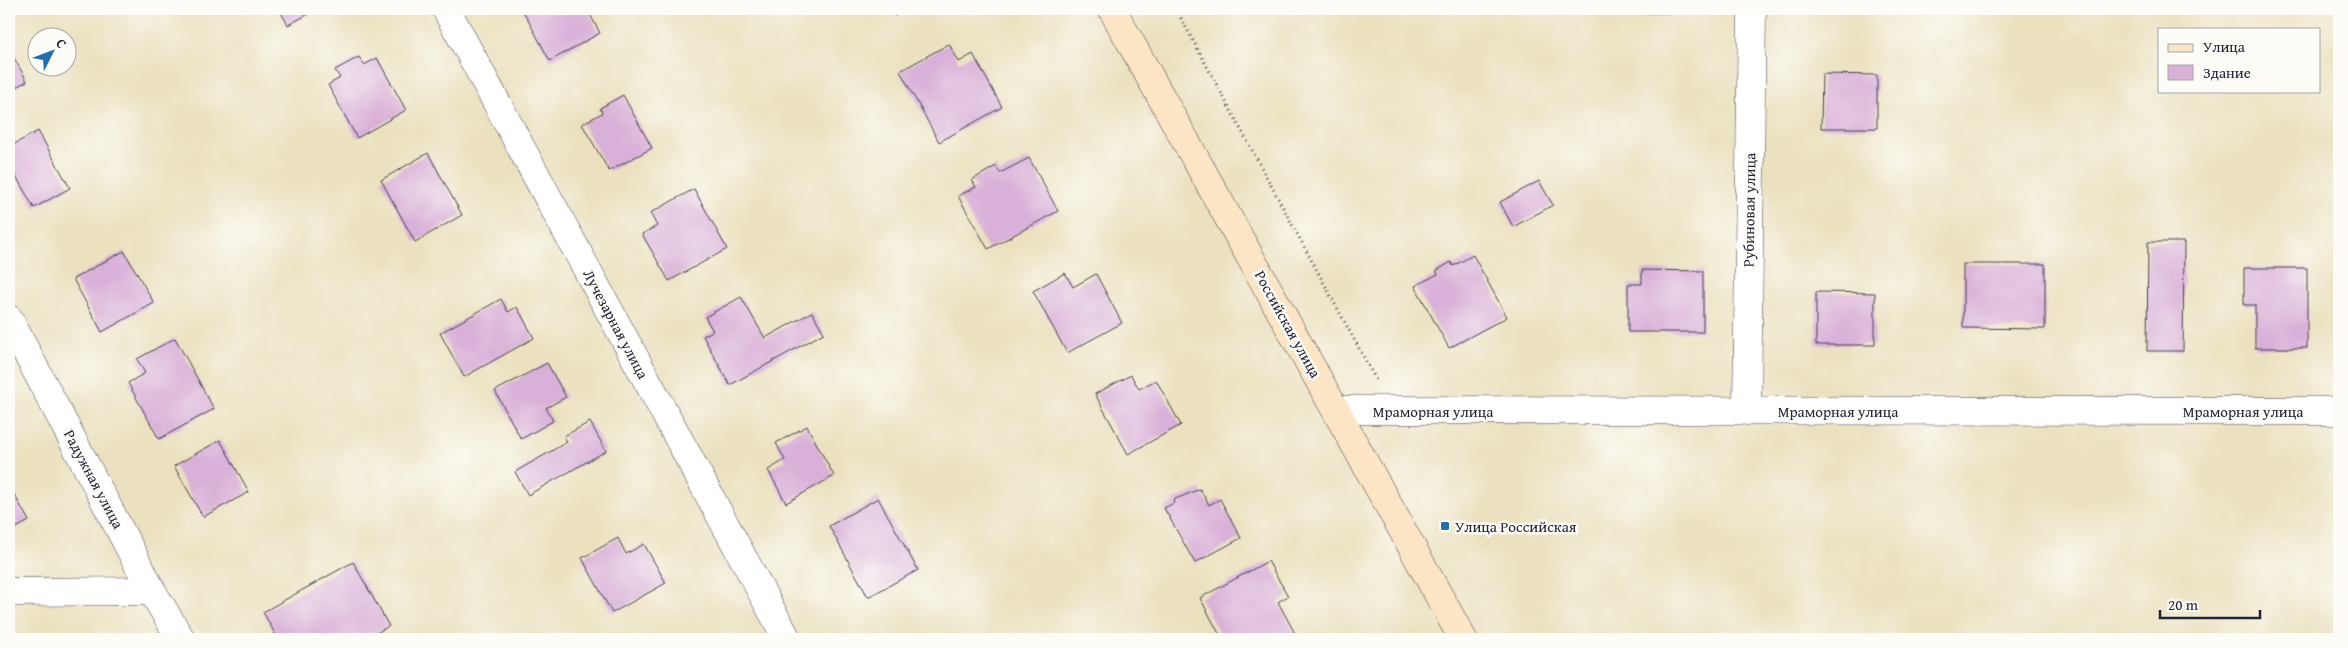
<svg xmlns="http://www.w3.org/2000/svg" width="2348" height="648" font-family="'Gentium Book Plus',serif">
  <rect width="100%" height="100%" fill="#fdfcf7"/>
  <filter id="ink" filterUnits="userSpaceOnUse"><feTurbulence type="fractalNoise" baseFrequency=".02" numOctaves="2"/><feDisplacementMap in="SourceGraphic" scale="10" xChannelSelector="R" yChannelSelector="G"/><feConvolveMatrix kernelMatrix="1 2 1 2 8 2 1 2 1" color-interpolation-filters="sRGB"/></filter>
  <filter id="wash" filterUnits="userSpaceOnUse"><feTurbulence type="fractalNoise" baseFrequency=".0096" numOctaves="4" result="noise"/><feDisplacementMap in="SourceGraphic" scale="20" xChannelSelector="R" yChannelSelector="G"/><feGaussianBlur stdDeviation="1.12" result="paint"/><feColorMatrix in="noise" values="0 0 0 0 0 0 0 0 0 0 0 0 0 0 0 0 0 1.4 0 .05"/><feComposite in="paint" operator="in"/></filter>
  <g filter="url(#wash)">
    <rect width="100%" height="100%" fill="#ebe1bf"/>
    <g id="blocks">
      <path fill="#d9b0d8" d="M279,9H318L288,25Z
        M522,9H587L600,33L550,61Z
        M890,9H907L894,16Z
        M1616,9H1694V13H1616Z
        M949,44L959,62L973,54L1002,107L939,142L900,71Z
        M9,49L27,81L9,91Z
        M359,57L364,65L377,58L406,110L357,138L328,85L340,78L335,70Z
        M1822,74L1877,75V128H1821Z
        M623,95L652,148L609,171L582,124L602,113L600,108Z
        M38,131L70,188L34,208L9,164V147Z
        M428,153L462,215L415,242L381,180Z
        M1029,158L1058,211L988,249L958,196L976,187L972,180L996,166L1000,173Z
        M1539,181L1553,205L1513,227L1500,202Z
        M694,189L727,249L669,281L642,234L657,226L650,213Z
        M2148,242H2184L2183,351H2147Z
        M124,251L154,303L102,332L73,279Z
        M1473,255L1507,317L1449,348L1415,286L1438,274L1436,271L1451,262L1453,266Z
        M1963,264H2045V329L1963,328Z
        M2244,268H2307V348H2255V305H2244Z
        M1642,270L1703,271V332H1628V284H1642Z
        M1065,273L1073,287L1096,274L1122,323L1067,353L1033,291Z
        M1816,292L1875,293V345H1816Z
        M741,297L765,338L812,312L824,333L730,385L703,336L713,331L705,317Z
        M501,299L508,312L517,307L534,338L464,377L440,333Z
        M175,338L214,409L159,439L128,383L145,373L137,359Z
        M547,363L566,397L546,408L553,421L521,439L495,391Z
        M1131,375L1139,389L1156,380L1181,425L1128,454L1095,394Z
        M590,422L606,451L528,495L515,472L567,442L564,436Z
        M807,426L834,476L786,503L768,470L785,460L776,443Z
        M220,440L249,492L203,517L174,466Z
        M9,485L29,521L9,532Z
        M1200,489L1209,505L1220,499L1241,538L1195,563L1164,508L1174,503L1173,500Z
        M878,498L918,570L868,597L829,526Z
        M618,538L626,554L644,544L666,583L612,613L582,558Z
        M1268,561L1288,596L1278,602L1298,639H1222L1200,598Z
        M353,562L389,626L366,639H278L263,612Z"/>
    </g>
  </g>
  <g filter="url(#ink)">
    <use href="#blocks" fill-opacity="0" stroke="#403f4f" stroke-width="1"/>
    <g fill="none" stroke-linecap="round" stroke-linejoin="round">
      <g stroke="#403f4f" stroke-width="29">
        <path id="minor" d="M446,9L787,639
          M9,319L152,591L181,639
          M1337,410L2339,411
          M1747,411L1752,9
          M9,592L152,591"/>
      </g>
      <g stroke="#403f4f" stroke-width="29">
        <path id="secondary" d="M1112,9L1463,639"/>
      </g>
      <path stroke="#403f4f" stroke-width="3" stroke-dasharray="1 4" stroke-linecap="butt" d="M1176,9L1376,380"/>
      <use href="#minor" stroke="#fff" stroke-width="28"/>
      <use href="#secondary" stroke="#fce5c4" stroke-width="28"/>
    </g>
  </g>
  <rect fill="#1f6fb2" stroke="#fdfcf7" stroke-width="2" x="1440" y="521" width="10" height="10" rx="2.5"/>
  <g text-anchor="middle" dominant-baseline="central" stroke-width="5" stroke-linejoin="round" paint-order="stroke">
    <g font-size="15" fill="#22223b" stroke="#fdfcf7">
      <text transform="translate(1749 210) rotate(-89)">Рубиновая улица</text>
      <text transform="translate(616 324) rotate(62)">Лучезарная улица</text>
      <text transform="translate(1288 324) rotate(61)">Российская улица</text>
      <text x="1433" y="411">Мраморная улица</text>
      <text x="1838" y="411">Мраморная улица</text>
      <text x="2243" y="411">Мраморная улица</text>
      <text transform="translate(94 479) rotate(62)">Радужная улица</text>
    </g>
    <g font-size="15" fill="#22223b" stroke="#fdfcf7" text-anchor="start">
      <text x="1455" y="526">Улица Российская</text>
    </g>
  </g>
  <rect width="2348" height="648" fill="none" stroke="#fdfcf7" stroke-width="30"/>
  <rect x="2158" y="28" width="162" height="65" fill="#fdfcf7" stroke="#a5a5ac"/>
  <rect x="2168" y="44" width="25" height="8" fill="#fce5c4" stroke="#a5a5ac"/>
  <text x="2203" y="52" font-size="15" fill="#22223b">Улица</text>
  <rect x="2168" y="65" width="25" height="15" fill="#d9b0d8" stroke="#a5a5ac"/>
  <text x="2203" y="78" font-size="15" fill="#22223b">Здание</text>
  <g transform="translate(52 52) rotate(48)"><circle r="24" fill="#fdfcf7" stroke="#a5a5ac"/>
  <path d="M0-4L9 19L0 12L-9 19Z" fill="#1f6fb2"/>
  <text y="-8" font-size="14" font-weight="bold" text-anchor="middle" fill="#22223b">С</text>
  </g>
  <path d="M2160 610v8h100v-8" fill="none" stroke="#22223b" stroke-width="2.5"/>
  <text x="2168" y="610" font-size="15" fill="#22223b" stroke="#fdfcf7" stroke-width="4" paint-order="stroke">20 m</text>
</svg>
